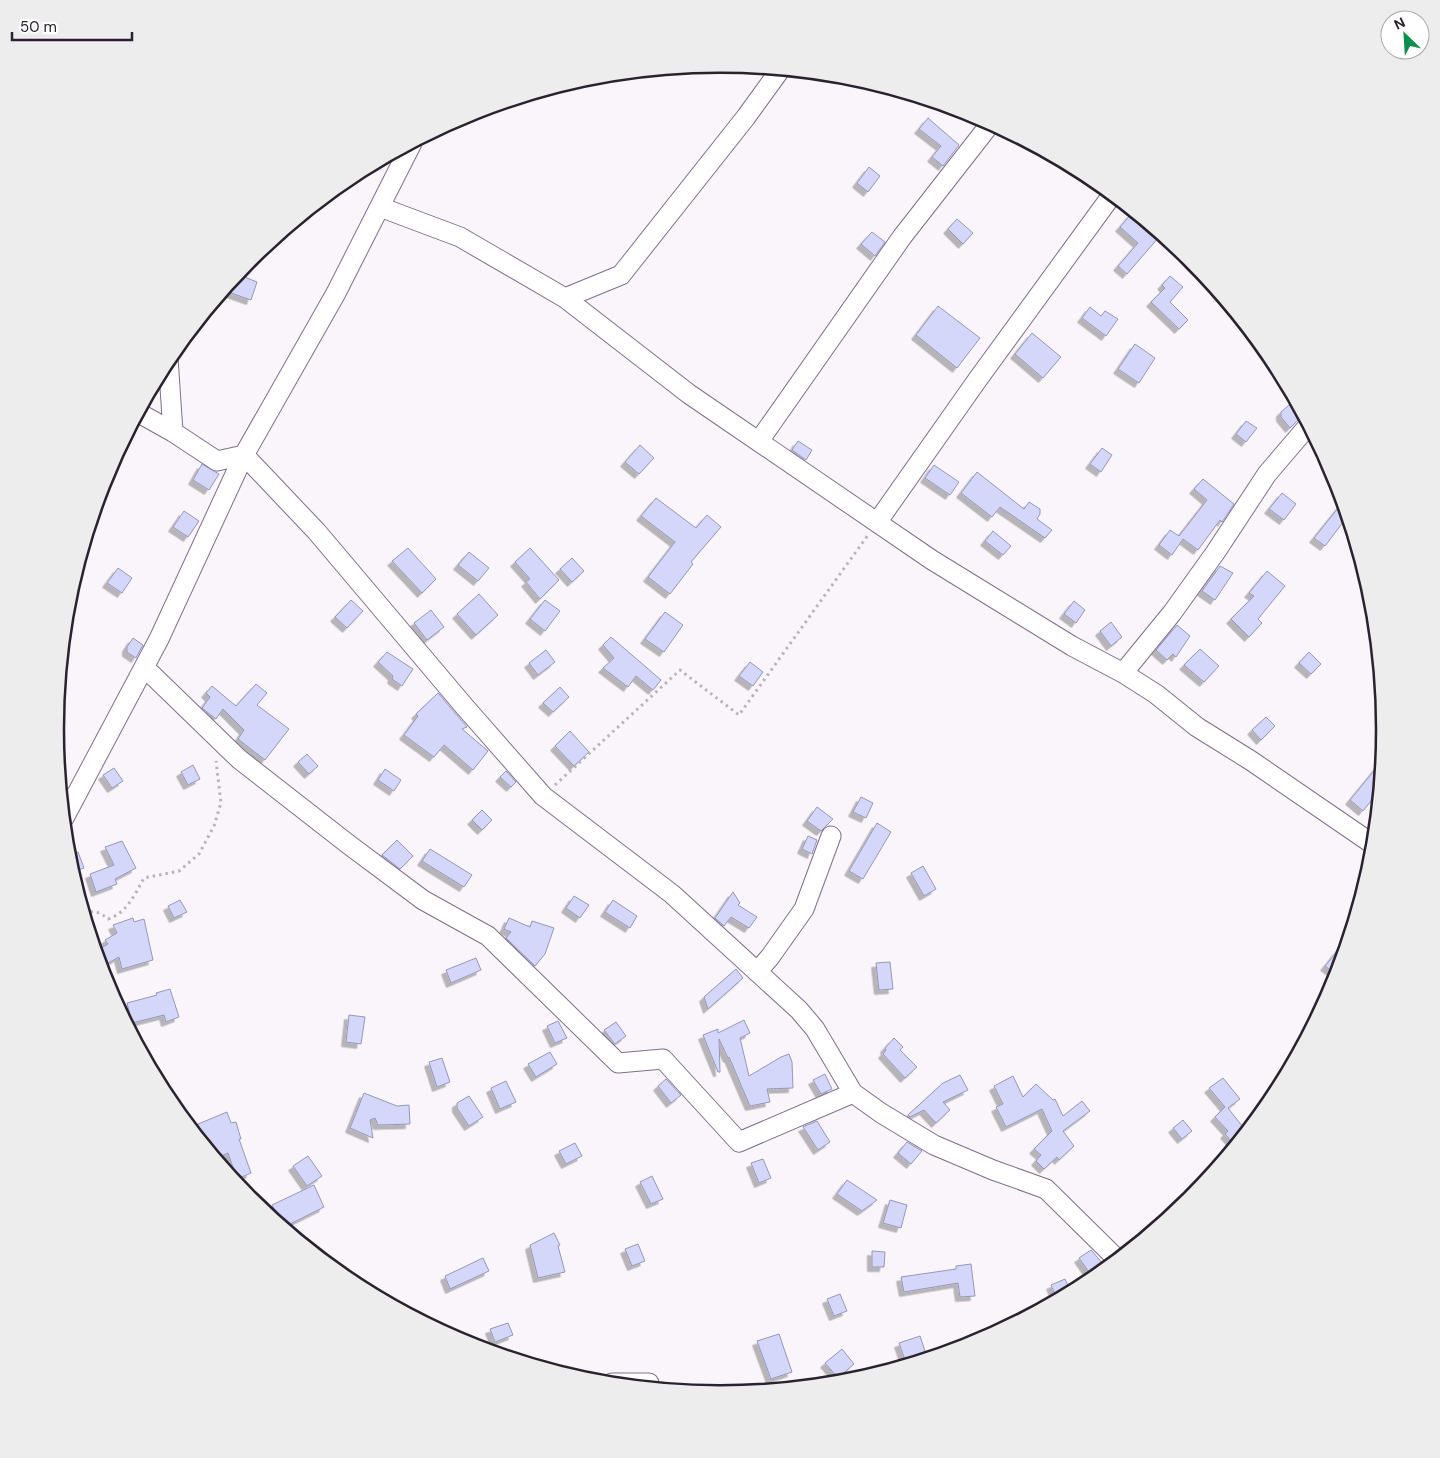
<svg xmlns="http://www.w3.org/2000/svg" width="1440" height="1458" font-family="'DM Sans',sans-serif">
  <defs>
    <filter id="shadow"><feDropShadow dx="-4.5" dy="4.5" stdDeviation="0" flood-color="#0004"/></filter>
  </defs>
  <rect width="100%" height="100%" fill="#f9f5fb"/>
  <path fill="#d4d7fa" stroke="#9597b8" filter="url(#shadow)" d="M928,118L959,145L943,166L932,157L941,146L919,129Z
    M869,167L880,176L868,192L857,183Z
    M1132,213L1159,237L1127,274L1118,266L1138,243L1120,227Z
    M957,219L973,233L963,244L948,229Z
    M872,232L885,242L875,256L861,244Z
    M237,274L257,282L251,300L228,292L232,281Z
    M1170,276L1183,287L1170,302L1188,320L1179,329L1151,302L1165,288L1162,285Z
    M938,306L980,338L957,368L916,335Z
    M1090,307L1101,316L1105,311L1118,319L1106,336L1082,318Z
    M1032,333L1061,357L1043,378L1015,354Z
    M1135,344L1155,358L1139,383L1118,369Z
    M1289,405L1300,418L1290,428L1281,417V412Z
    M1246,421L1257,428L1246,442L1236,434Z
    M798,441L812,450L806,460L792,450Z
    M640,445L654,458L639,474L625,462Z
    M1102,448L1112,455L1101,472L1090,464Z
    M202,464L219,474L209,490L193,480Z
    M934,465L959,482L950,495L925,478Z
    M977,472L1024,509L1029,502L1040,509V514L1037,519L1052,530L1045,538L1000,507L992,517L961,493Z
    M1203,479L1234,504L1222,522L1220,520L1198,550L1183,539L1172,555L1159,545L1170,530L1179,536L1207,500L1194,489Z
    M1282,493L1296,504L1284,520L1269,509Z
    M656,498L696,528L707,515L721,527L691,562L693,564L670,594L648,577L675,542L641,516Z
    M1343,502L1347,517L1325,546L1314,538Z
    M184,511L199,521L188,537L173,527Z
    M993,531L1011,546L1003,555L985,541Z
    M408,548L436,579L422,593L392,561Z
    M530,548L559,580L540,599L526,582L530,579L515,562Z
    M469,552L489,568L478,581L458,565Z
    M572,558L584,571L572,582L560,569Z
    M1220,566L1233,573L1215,600L1202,591Z
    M118,568L132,578L122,593L107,583Z
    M1267,571L1285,586L1258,619L1262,623L1249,637L1231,619L1254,596L1249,593Z
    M479,594L498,615L476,635L457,614Z
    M351,600L363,611L347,628L335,617Z
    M545,600L560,611L545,631L530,619Z
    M1074,601L1085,610L1076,623L1064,614Z
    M431,610L444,627L427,640L414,623Z
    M665,612L683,625L664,652L645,639Z
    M1111,622L1122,637L1111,646L1100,631Z
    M1177,625L1190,636L1176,657L1173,654L1167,660L1156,650Z
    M611,637L661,680L653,690L636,676L628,687L603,668L614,658L603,645Z
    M133,638L143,645L136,658L127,652V647Z
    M1200,649L1219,666L1204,682L1184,665Z
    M546,650L555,662L538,675L529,663Z
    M387,652L413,669L402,686L392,679L393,676L378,662Z
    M1309,652L1321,664L1311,674L1299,663Z
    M750,662L763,672L753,686L739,676Z
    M256,684L267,693L257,705L289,729L265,760L238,739L244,730L223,709L216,719L202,708L210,697L206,693L212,686L236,706Z
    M560,687L569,697L553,712L543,703Z
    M438,693L467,727L462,729L488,751L473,770L444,745L434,757L404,735L418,716L416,714Z
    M1266,717L1275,726L1261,740L1252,730Z
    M570,731L589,752L574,766L555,746Z
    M307,754L318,766L309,774L298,762Z
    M1382,761L1379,791L1363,811L1350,800Z
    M193,765L200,779L188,785L181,772Z
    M114,768L123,781L112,788L103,775Z
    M385,769L401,780L394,791L378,780Z
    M506,771L516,782L511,787L500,777Z
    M861,797L873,803L866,818L853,812Z
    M817,807L833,819L821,831L807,821Z
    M482,810L492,820L482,830L472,820Z
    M877,823L891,832L863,879L849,871Z
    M808,836L817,840L812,854L802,849Z
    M397,840L413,856L400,869L382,855Z
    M122,841L136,868L115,879L117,884L96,892L90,874L114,865L105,847Z
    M430,849L472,875L464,887L422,861Z
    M78,852L84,868L72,872L67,855Z
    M923,866L936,889L924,896L911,873Z
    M733,892L740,903L738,905L757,917L749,928L731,917L724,926L715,918Z
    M574,896L589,905L580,918L566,908Z
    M180,900L187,912L174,918L168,906Z
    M613,900L637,916L630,928L605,912Z
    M133,918L134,922L144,919L153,960L122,969L119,957L101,967L96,951L108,944L105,940L117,933L113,925Z
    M509,918L530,927L532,921L554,928L545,954L535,966L506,938L511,932L504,929Z
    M1348,938L1339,967L1337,975L1325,966Z
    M476,958L481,970L451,983L446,970Z
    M890,962L893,989L879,990L876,963Z
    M736,969L743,978L708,1009L704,997Z
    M170,989L179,1017L166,1022L164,1015L132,1023L127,1003L157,995L156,993Z
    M349,1015L365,1017L361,1044L346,1042Z
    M744,1020L750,1033L740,1038L749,1076L781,1057L789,1054L792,1062L793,1088L767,1089L770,1102L750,1106L729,1057L728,1058L719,1039L720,1072H718L703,1035L718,1029V1033Z
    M558,1021L567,1038L555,1043L547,1026Z
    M616,1022L626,1036L615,1044L604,1030Z
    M894,1038L903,1047L900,1050L917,1067L905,1078L883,1054L886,1050L885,1048Z
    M550,1052L557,1064L536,1077L528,1064Z
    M442,1058L450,1082L437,1087L429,1062Z
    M825,1074L832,1089L821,1094L813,1080Z
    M960,1075L968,1090L943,1102L950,1110L936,1123L924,1110L910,1117L908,1115L943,1083Z
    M1013,1076L1023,1097L1036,1084L1053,1100L1055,1099L1063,1116L1082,1101L1090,1111L1063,1131L1074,1146L1059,1160L1057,1157L1044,1169L1036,1161L1041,1155L1034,1149L1052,1131L1042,1109L1006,1127L996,1107L1003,1104L994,1086Z
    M1223,1078L1240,1099L1228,1108L1246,1131L1234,1144L1225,1134L1228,1131L1215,1117L1225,1107L1209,1088Z
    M666,1079L681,1095L671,1103L658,1086Z
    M506,1081L516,1102L500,1109L491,1088Z
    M364,1093L397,1106L409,1105L410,1124L378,1125L375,1118L370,1120L373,1138L350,1128Z
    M469,1096L483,1117L469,1126L457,1108V1103Z
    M227,1112L231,1123L236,1122L241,1139H239L251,1173L237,1179L228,1153L216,1158L191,1127Z
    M1183,1120L1192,1131L1182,1139L1173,1128Z
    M817,1121L830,1142L818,1150L803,1127Z
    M907,1142L922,1151L911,1164L898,1153Z
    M575,1143L582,1156L566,1164L559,1151Z
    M308,1156L322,1176L307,1186L293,1166Z
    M763,1159L771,1178L759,1183L751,1163Z
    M652,1176L663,1199L651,1204L640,1182Z
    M847,1180L877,1200L862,1211L837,1194Z
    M314,1185L324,1207L284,1227L272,1205Z
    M890,1200L907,1205L901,1228L883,1223Z
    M554,1233L560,1245L558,1246L565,1272L538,1278L530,1245Z
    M638,1244L645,1261L632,1266L625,1249Z
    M1091,1250L1104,1265L1091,1275L1079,1258Z
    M872,1251L885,1252L884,1267H872Z
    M483,1258L489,1271L450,1289L445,1276Z
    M971,1264L975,1296L960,1297L958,1283L904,1292L901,1277L956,1269V1266Z
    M1065,1279L1071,1292L1057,1299L1051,1285Z
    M840,1294L847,1311L834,1316L827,1299Z
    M508,1323L513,1335L495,1342L490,1329Z
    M779,1334L792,1372L771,1379L757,1341Z
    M920,1336L926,1354L905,1360L899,1343Z
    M842,1349L854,1364L838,1378L825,1363Z"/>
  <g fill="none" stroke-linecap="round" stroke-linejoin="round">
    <g stroke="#816e8b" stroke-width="21">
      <path id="minor" d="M380,207L460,237L565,298L689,394L932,560L1072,646L1123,673L1156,694L1197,727L1250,760L1374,845
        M565,298L621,275L746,117L780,70
        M168,358L173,432
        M139,413L173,432L217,461L244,455L317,532L464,706L543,796L672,894L799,1010L815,1029L853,1093L881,1113L934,1145L993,1170L1046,1189L1117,1259
        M759,441L902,237L991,123
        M878,521L978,379L1112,195
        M144,667L239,759L348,844L423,900L488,936L618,1063L663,1059L739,1142L853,1093
        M1123,673L1172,613L1215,553L1267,474L1308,426
        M64,818L159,639L244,455L336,293L412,143
        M757,972L770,957L804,909L831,836
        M612,1383H649"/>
    </g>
    <path stroke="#b9b4bc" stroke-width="3" stroke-dasharray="2.5 4" stroke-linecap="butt" d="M555,785L680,670L739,715L868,535
      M84,913C94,910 100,912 108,919C127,913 135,894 144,878L179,871L199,854L214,826L221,803L216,761"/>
    <use href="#minor" stroke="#fff" stroke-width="19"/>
  </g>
  <path d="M0 0H1440V1458H0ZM64 729a656 656 0 1 1 1312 0a656 656 0 1 1-1312 0Z" fill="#eeedee" fill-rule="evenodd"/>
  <path fill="none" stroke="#2a222e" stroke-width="2.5" d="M64 729a656 656 0 1 1 1312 0a656 656 0 1 1-1312 0Z"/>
  <g transform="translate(1405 35) rotate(335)"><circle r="24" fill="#ffffff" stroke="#aaa7ab"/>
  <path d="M0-4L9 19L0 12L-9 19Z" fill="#0d8f4c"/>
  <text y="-8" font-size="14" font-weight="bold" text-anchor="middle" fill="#2a222e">N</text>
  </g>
  <path d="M12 32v8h120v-8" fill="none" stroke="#2a222e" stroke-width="2.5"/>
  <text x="20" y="32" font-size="15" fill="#2a222e" stroke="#ffffff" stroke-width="4" paint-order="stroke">50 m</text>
</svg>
